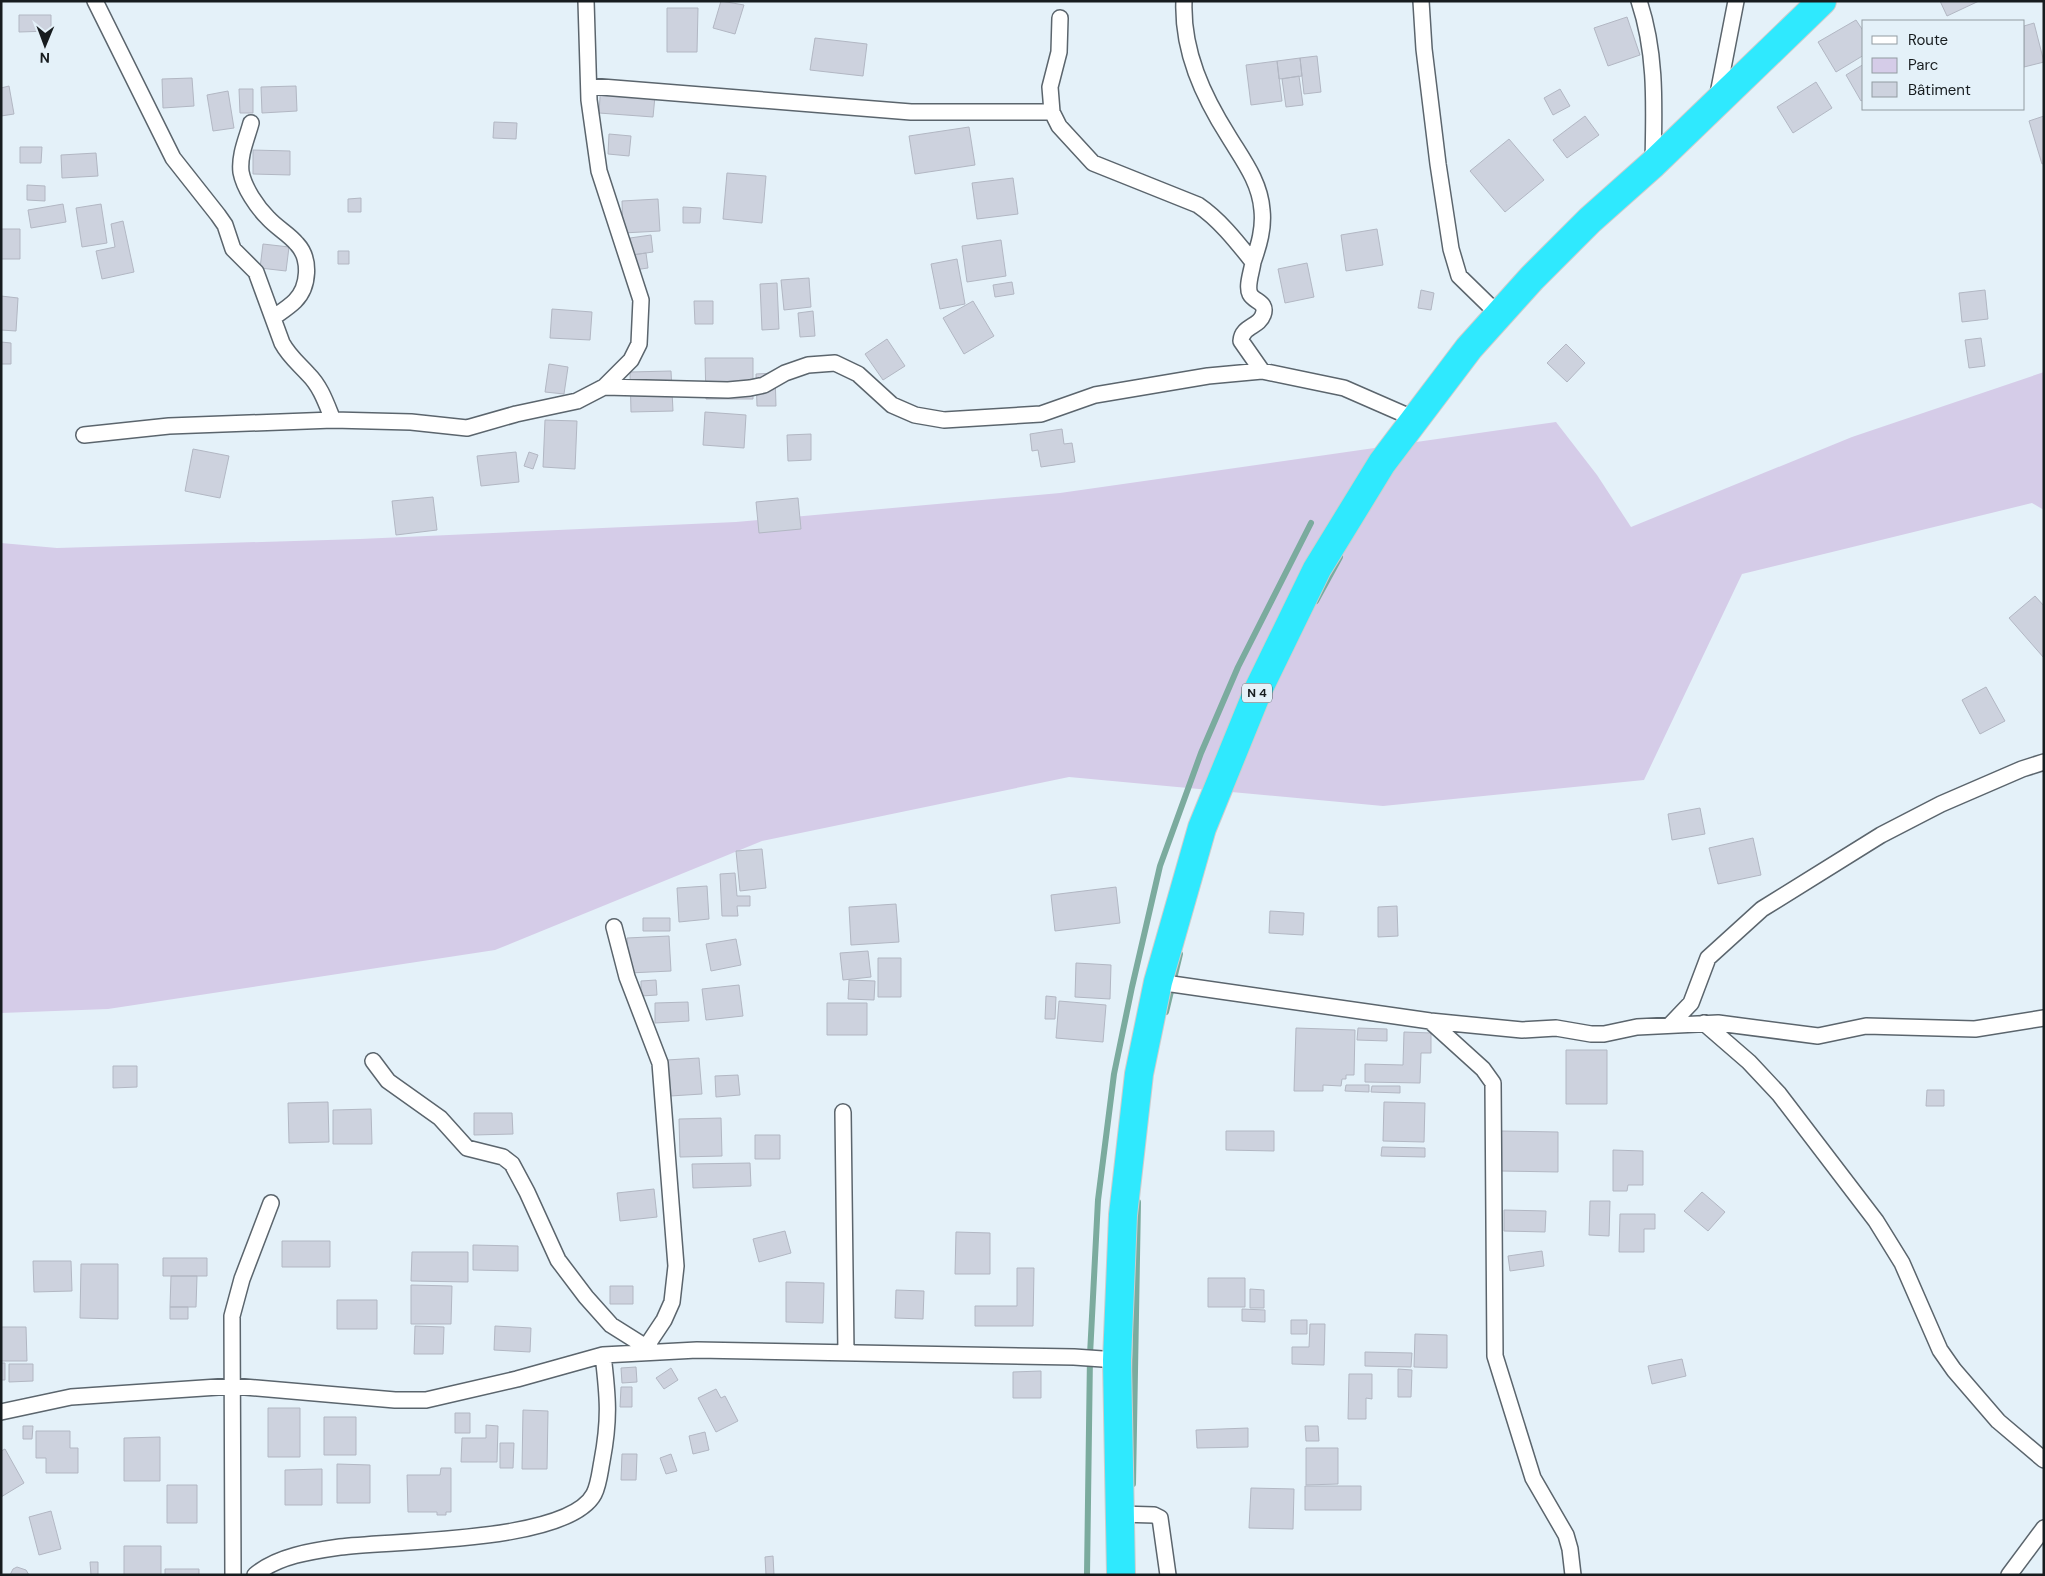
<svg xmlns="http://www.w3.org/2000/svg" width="2045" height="1576" font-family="'DM Sans',sans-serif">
  <rect width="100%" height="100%" fill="#e4f1f9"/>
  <path fill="#d5cce8" d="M2044,372V510L2032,503L1742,574L1644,780L1383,806L1069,777L762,841L495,950L108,1009L1,1013V543L57,548L360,539L736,522L1060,493L1556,422L1597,475L1631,527L1852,437Z"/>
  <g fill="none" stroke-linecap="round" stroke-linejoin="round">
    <path stroke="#7bab9e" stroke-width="6" d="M1316,601L1340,557
      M1166,1012L1180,954
      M1133,1484L1138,1202
      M1087,1575L1090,1355L1098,1200L1114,1074L1132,987L1160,866L1201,753L1238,667L1311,523"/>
  </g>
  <path fill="#cdd2de" stroke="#b2b7c3" d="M721,1L744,5L735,34L713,28Z
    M1940,1H1979L1947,16Z
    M667,8H698L697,52H667Z
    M19,15H51V31L19,32Z
    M1627,17L1640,55L1608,66L1594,28Z
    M1856,20L1864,32V55L1836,72L1818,42Z
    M2034,23L2044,62L2024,67V26Z
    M815,38L867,44L863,76L810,70Z
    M1317,56L1321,92L1304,94L1300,58Z
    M1300,58L1302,76L1279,79L1277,61Z
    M1277,61L1282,101L1251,105L1246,65Z
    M1864,64V99L1861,101L1846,75Z
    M1299,76L1303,105L1286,107L1282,79Z
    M192,78L194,106L163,108L162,79Z
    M601,82L656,86L653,117L599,113Z
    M1816,82L1832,108L1793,133L1777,107Z
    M9,86L14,114L1,116V88Z
    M296,86L297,111L262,113L261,87Z
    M239,89H253V113H240Z
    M1560,89L1570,106L1553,115L1544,98Z
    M228,91L234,128L213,131L207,95Z
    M1585,116L1599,135L1567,158L1553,140Z
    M2044,116V163L2042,164L2029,121Z
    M494,122L517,123L516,139L493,138Z
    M969,127L975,165L915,174L909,136Z
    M609,134L631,136L629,156L608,154Z
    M1509,139L1544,180L1505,212L1470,171Z
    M20,147H42L41,163H20Z
    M253,150L290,151V175L253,174Z
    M96,153L98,176L62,178L61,155Z
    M727,173L766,176L762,223L723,219Z
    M1013,178L1018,214L977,219L972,183Z
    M27,185L45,186V201L27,200Z
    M361,198V212H348V199Z
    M658,199L660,231L623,233L622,201Z
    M63,204L66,222L31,228L28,210Z
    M101,204L107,243L82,247L76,208Z
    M683,207L701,208L700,223H683Z
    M123,221L134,272L102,279L96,251L115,247L111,224Z
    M1,229H20V259H1Z
    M1377,229L1383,265L1346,271L1341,235Z
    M651,235L653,252L632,255L630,238Z
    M1001,240L1006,276L967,282L962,246Z
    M263,244L289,247L286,271L260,268Z
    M338,251H349V264H338Z
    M646,253L648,268L634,270L632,255Z
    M957,259L965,304L940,309L931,264Z
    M1307,263L1314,297L1285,303L1278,269Z
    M809,278L811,307L784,310L781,280Z
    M1012,282L1014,294L995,297L993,285Z
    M777,283L779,329L762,330L760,284Z
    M1421,290L1434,293L1431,310L1418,308Z
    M1985,290L1988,319L1962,322L1959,293Z
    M1,296L18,298L16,331L1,330Z
    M694,301H713V324H695Z
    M973,301L994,336L964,354L943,318Z
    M552,309L592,312L590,340L550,338Z
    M813,311L815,336L800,337L798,313Z
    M1981,338L1985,366L1969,368L1965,340Z
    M887,339L905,366L883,380L865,354Z
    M1,342L11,343V364H1Z
    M1566,344L1585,363L1567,382L1547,363Z
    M705,358H753V399H706Z
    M549,364L568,367L564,394L545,392Z
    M671,371L673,411L631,412L630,372Z
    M775,373L776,406H757L756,374Z
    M705,412L746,415L744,448L703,445Z
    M545,420L577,421L575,469L543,467Z
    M1062,429L1064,444L1072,443L1075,462L1041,467L1038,450L1032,451L1030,434Z
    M811,434V460L788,461L787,435Z
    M193,449L229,456L220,498L185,491Z
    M516,452L519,482L481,486L477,456Z
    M529,452L538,455L533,469L524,466Z
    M433,497L437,530L396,535L392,501Z
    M798,498L801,529L759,533L756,502Z
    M2035,596L2044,606V658L2009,618Z
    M1986,687L2005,721L1980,734L1962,700Z
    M1700,808L1705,834L1672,840L1668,814Z
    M1753,838L1761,875L1718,884L1709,848Z
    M762,849L766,888L740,891L736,851Z
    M735,873L737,896H750V906H737L738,916H722L720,874Z
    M707,886L709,919L679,922L677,888Z
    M1116,887L1120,923L1055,931L1051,895Z
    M896,904L899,942L851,945L849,907Z
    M1397,906L1398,936L1378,937V907Z
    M1270,911L1304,913L1303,935L1269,933Z
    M643,918H670V931H643Z
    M669,936L671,971L629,973L627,938Z
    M736,939L741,965L711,971L706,944Z
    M868,951L871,977L843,980L840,953Z
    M878,958H901V997H878Z
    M1076,963L1111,965L1110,999L1075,997Z
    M656,980L657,995L641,996V981Z
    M849,980L875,981L874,1000L848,999Z
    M739,985L743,1016L706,1020L702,989Z
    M1046,996L1056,997L1055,1019H1045Z
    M1059,1001L1106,1005L1103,1042L1056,1038Z
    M688,1002L689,1021L655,1023V1003Z
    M827,1003H867V1035H827Z
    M1296,1028L1355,1030L1354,1075H1346V1079H1342L1341,1086L1323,1085V1091H1294Z
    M1358,1028L1387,1029V1041L1357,1040Z
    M1404,1032L1431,1033V1053H1421L1420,1083L1365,1082V1064L1403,1065Z
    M1566,1050H1607V1104H1566Z
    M699,1058L702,1094L670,1096L667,1060Z
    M113,1066H137V1087L113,1088Z
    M738,1075L740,1095L716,1097L715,1076Z
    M1346,1085H1369V1092L1345,1091Z
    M1372,1086H1400V1093L1371,1092Z
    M1927,1090H1944V1106H1926Z
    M328,1102L329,1142L289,1143L288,1103Z
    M1384,1102L1425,1103L1424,1142L1383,1141Z
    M371,1109L372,1144H333V1110Z
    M474,1113H512L513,1134L474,1135Z
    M721,1118L722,1156L680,1157L679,1119Z
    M1226,1131H1274V1151L1226,1150Z
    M1501,1131L1558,1132V1172L1501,1171Z
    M755,1135H780V1159H755Z
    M1382,1147L1425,1148V1157L1381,1156Z
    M1613,1150L1643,1151V1185H1628L1627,1191H1613Z
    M750,1163L751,1186L693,1188L692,1164Z
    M654,1189L657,1217L620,1221L617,1193Z
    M1702,1192L1725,1212L1708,1231L1684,1211Z
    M1590,1201H1610L1609,1236L1589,1235Z
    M1504,1210L1546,1211L1545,1232L1504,1231Z
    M1620,1214H1655V1229H1644V1252H1619Z
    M785,1231L791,1253L759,1262L753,1239Z
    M956,1232L990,1233V1274H955Z
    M282,1241H330V1267H282Z
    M473,1245L518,1246V1271L473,1270Z
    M1542,1251L1544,1266L1510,1271L1508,1256Z
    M412,1252H468V1282L411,1281Z
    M163,1258H207V1276H163Z
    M33,1261H71L72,1291L34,1292Z
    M81,1264H118V1319L80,1318Z
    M1017,1268H1034L1033,1326H975V1306H1017Z
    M171,1276H197L196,1307H170Z
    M1208,1278H1245V1307H1208Z
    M786,1282L824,1283L823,1323L786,1322Z
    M411,1285L452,1286L451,1324H411Z
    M610,1286H633V1304H610Z
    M1250,1289L1264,1290V1308H1250Z
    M896,1290L924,1291L923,1319L895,1318Z
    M337,1300H377V1329H337Z
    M170,1307H188V1319H170Z
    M1242,1309L1265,1310V1322L1242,1321Z
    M1291,1320H1307V1334H1291Z
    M1310,1324H1325L1324,1365L1292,1364V1347H1309Z
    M415,1326L444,1327L443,1354H414Z
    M495,1326L531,1328L530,1352L494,1350Z
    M1,1327H26L27,1361H1Z
    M1415,1334L1447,1335V1368L1414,1367Z
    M1365,1352L1412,1353L1411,1367L1365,1366Z
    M1682,1359L1686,1376L1652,1384L1648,1366Z
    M1,1363H5V1380H1Z
    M9,1364H33V1381L9,1382Z
    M636,1367L637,1382L622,1383L621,1368Z
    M671,1368L678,1380L664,1389L656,1378Z
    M1398,1369L1412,1370L1411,1397H1398Z
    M1041,1371V1398H1013V1372Z
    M1349,1374H1372V1399L1366,1398V1419H1348Z
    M621,1387H632V1407H620Z
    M716,1389L721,1398L725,1396L738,1421L716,1432L698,1398Z
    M268,1408H300V1457H268Z
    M523,1410L548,1411L547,1469H522Z
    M455,1413H470V1433H455Z
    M324,1417H356V1455H324Z
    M486,1425L498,1426L497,1462H461L462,1438H486Z
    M23,1426H33L32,1439H23Z
    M1305,1426H1318L1319,1441H1306Z
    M1248,1428V1447L1197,1448L1196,1430Z
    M36,1431H70V1448H78V1473H46V1458H36Z
    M705,1432L709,1450L693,1454L689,1436Z
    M160,1437V1481H124V1438Z
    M500,1443H514L513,1468H500Z
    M1306,1448H1338V1484L1306,1485Z
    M5,1449L24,1483L1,1497V1451Z
    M622,1454H637L636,1480H621Z
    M671,1454L677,1471L666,1474L660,1458Z
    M337,1464L370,1465V1503H337Z
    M441,1468H451V1512H446V1515H437V1512H408L407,1475H440Z
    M322,1469V1505H285V1470Z
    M167,1485H197V1523H167Z
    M1305,1486H1361V1510H1305Z
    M1251,1488L1294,1489L1293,1529L1249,1528Z
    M51,1511L61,1549L39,1555L29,1517Z
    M124,1546H161V1575H124Z
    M773,1556L774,1575H766L765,1557Z
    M90,1562H98V1575H91Z
    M17,1567L26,1570L29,1575H10L13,1569Z
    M165,1569H199V1575H165Z"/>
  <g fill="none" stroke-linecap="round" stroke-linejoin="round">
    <g stroke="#5b656d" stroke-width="18">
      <path id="street" d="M95,1L173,158L218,215L225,225L233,249L256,272L282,343C289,356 298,363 308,374C321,387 326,403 333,420
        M1184,1C1182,51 1203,96 1229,137C1243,160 1260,182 1262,210C1264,228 1259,245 1253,262
        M1421,1L1424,49L1438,164L1451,249L1459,276L1498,314
        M1639,1C1657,55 1654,108 1653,164
        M1060,18L1059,52L1050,87L1052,112L1059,126L1093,163L1198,205C1220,220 1237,242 1253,262C1252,271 1246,286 1250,294C1254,302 1268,302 1263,315C1259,327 1242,326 1241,341L1262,371
        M589,86L911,112H1052
        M1717,99L1736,1
        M251,123C247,138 239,155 241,172C244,188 257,207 268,218C277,228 289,234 297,244C311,259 309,287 295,301C289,307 281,312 274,317
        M604,387L728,390L750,388L764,385L785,373L808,365L835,363L858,374L892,405L915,415L944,420L1041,414L1095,395L1208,376L1262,371L1344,388L1415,419
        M84,435L169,426L333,420L411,422L467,428L516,414L577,401L604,387L631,360L639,344L641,300L599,171L589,100L586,1
        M614,927L627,977L660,1063L676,1266L672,1302L664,1320L642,1353
        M1158,982L1430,1021L1522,1030L1556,1028L1591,1034H1604L1637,1027L1718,1023L1818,1036L1866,1026L1975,1029L2044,1018
        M1430,1021L1483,1069L1493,1083L1495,1356L1533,1478L1566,1535L1570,1549L1573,1575
        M1704,1023L1749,1062L1779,1094L1876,1221L1902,1263L1940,1350L1954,1370L1998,1421L2044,1460
        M1670,1025L1691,1003L1708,958L1762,909L1881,835L1941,804L2022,769L2044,762
        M373,1061L388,1081L440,1118L467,1148L503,1157L512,1164L527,1192L558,1260L586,1297L611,1325L646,1347
        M843,1112L846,1353
        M1,1412L71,1397L233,1386L395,1400H426L517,1379L603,1355L697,1350L1074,1357L1117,1360
        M1120,1514L1154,1515L1160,1518L1168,1575
        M233,1575L232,1316L242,1279L271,1203
        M255,1575C277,1556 312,1551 340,1547C393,1540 568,1543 594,1494C599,1484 600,1471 602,1461C610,1419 608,1397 603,1355
        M2009,1575L2044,1528"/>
    </g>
    <g stroke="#cccdce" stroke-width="30">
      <path id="highway" d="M1121,1575L1117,1360L1123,1215L1139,1074L1158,982L1202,828L1259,688L1317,569L1382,463L1469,348L1532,278L1590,220L1653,164L1822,1"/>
    </g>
    <use href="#street" stroke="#fff" stroke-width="15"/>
    <use href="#highway" stroke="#2fe9fe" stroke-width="28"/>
  </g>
  <g text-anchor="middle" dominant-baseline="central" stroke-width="4" stroke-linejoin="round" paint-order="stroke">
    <rect fill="#e4f1f9" stroke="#545c60" stroke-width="1" x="1242" y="683.5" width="30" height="19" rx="4"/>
    <g font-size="12" font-weight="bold" fill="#171c1f">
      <text x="1257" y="693">N 4</text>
    </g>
  </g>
  <rect width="2045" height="1576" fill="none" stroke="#171c1f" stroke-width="5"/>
  <rect x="1862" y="20" width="162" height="90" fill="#e4f1f9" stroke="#929ca2"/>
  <rect x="1872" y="36" width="25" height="8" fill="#ffffff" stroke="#929ca2"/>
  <text x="1908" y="45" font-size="15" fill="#171c1f">Route</text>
  <rect x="1872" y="58" width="25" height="15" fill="#d5cce8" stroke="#929ca2"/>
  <text x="1908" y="70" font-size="15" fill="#171c1f">Parc</text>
  <rect x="1872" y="82" width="25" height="15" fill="#cdd2de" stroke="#929ca2"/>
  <text x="1908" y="95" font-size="15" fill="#171c1f">Bâtiment</text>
  <g transform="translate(45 45) rotate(181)" stroke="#e4f1f9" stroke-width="4" paint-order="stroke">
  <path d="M0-4L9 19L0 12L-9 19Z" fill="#171c1f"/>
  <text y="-8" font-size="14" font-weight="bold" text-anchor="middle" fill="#171c1f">N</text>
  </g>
</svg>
